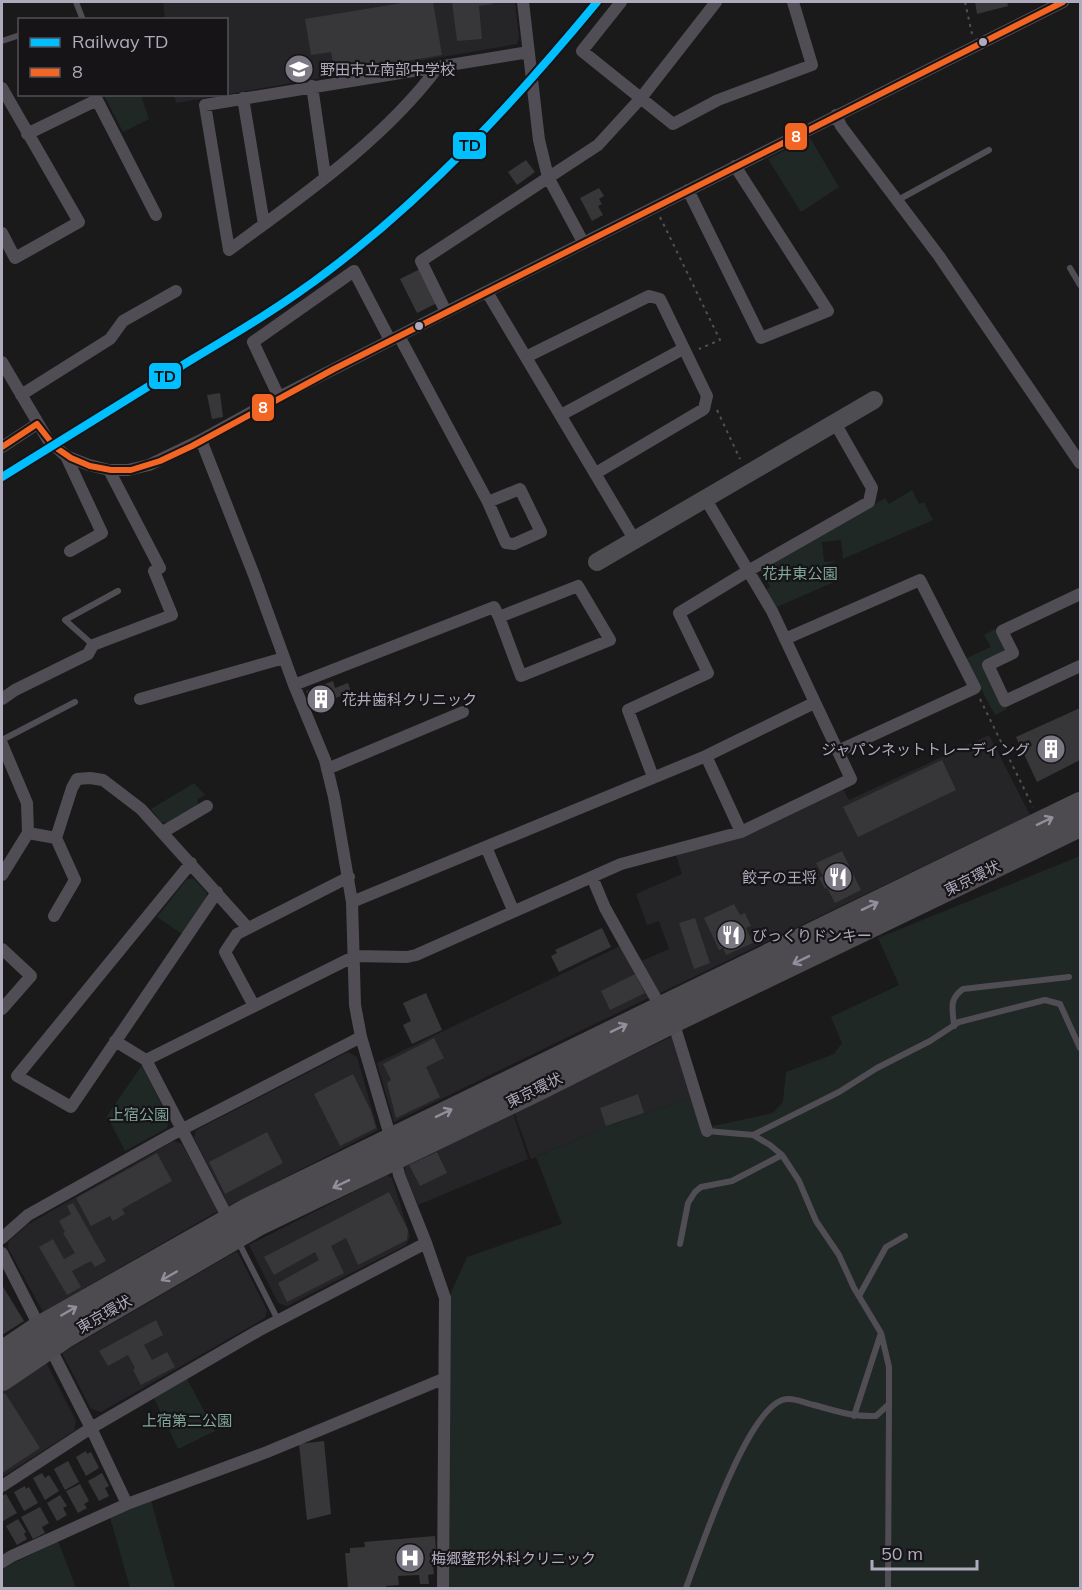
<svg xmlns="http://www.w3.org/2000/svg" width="1082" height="1590" font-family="Mulish,'Noto Sans JP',sans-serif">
  <rect width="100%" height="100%" fill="#1b1a1b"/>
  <path fill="#252427" d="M163,2H515L519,38L517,44L176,103L174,95L226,94V20L165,19Z
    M989,735L1030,815L658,994L639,962L669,949L659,921L647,925L636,894L682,874L676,855L745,836L843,789L849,800Z
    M620,946L650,997L394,1122L377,1063Z
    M675,1035L694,1097L606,1127L531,1159L514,1112Z
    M348,1052L357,1057L378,1130L229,1206L194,1138L196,1130Z
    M513,1113L528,1159L418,1205L404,1171L406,1166Z
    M174,1141L182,1144L218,1211L43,1312L8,1248L9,1241L27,1225Z
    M387,1175L392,1178L410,1236L406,1245L287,1306L278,1303L249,1245Z
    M237,1251L267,1310L265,1318L101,1412L91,1409L62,1353Z
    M46,1362L76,1421L74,1431L2,1477V1391Z"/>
  <path fill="#1f2825" d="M104,95H141L149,119L123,132Z
    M810,138L839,187L801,212L768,159Z
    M912,490L919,504L924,502L933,520L843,559L841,540L822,542L824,562L837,561L826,565L832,583L777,607L766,590L770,587L765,576L760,579L762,570L885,498L889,504Z
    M995,629L1005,647L1003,653L983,664L1007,709L995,715L965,659L991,647L984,635Z
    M194,783L205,795L198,799L197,806L167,823L161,822L151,809Z
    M1080,856V1588H449V1297L467,1257L562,1224L536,1157L606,1127L694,1097L707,1125L713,1126L773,1113L783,1102L786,1072L834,1054L842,1043L831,1017L899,985L878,938Z
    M187,879H194L206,892L207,898L182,934L157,917Z
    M142,1065L169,1120L167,1128L125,1151L107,1116Z
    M187,1379L215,1431L178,1449L154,1398Z
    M151,1500L175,1588H130L110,1517Z
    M58,1541L76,1588H2V1569Z"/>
  <path fill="#373639" d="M408,2H433L442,55L335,73L331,52L311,55L305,19Z
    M452,2H493V4L479,6L482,39L457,41Z
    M975,2H1007L1008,6L977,14Z
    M526,160L535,172L517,185L508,172Z
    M599,188L604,196L599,199L602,204L598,206L603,215L592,221L580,198Z
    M420,269L437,303L417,313L400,279Z
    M220,393L223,417L212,419L207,395Z
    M333,681L335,688L348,683L351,692L313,707L306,691Z
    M1080,708V760L1037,782L1016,737Z
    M942,760L956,790L858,837L843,807Z
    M842,851L861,890L835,903L827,888L825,889L819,878L823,876L816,863Z
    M734,904L740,915L745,913L751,926L746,928L753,943L726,955L723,948L719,950L704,918Z
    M695,918L710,963L694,969L679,923Z
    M602,928L611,947L559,972L551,956L557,953L555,950Z
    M635,974L645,993L610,1010L601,991Z
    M426,993L442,1030L412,1044L403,1025L411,1021L403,1003Z
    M434,1038L444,1058L426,1067L440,1097L396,1118L387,1083L391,1080L383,1064Z
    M353,1074L371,1111L376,1128L340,1146L314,1094Z
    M638,1094L644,1113L606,1126L600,1108Z
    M267,1132L283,1163L225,1194L209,1162Z
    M437,1152L447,1173L420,1186L409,1165Z
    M157,1153L172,1181L122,1209L125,1214L113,1221L110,1216L91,1226L76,1198Z
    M389,1192L408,1230L407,1240L358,1265L346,1238L331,1246L344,1273L287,1302L278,1283L319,1260L315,1252L274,1275L264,1257Z
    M73,1203L106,1261L95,1267L91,1261L72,1271L81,1287L67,1295L39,1247L53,1239L64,1259L75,1253L63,1233L65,1232L59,1221L71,1214L67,1206Z
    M2,1285L24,1321L2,1335Z
    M156,1320L163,1335L144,1345L152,1360L167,1352L175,1367L141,1385L133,1370L135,1368L128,1355L108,1366L99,1351Z
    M5,1393L40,1448L2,1473V1395Z
    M324,1441L331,1514L307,1520L299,1444Z
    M86,1451L87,1454L91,1452L99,1468L86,1476L76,1457Z
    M68,1461L79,1482L65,1490L54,1469Z
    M42,1473L45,1478L49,1475L59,1491L45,1500L33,1478Z
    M102,1473L109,1486L105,1488L109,1496L99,1501L88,1481Z
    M80,1484L89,1501L84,1504L87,1508L78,1513L66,1491Z
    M25,1486L26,1489L29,1487L38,1503L24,1511L14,1492Z
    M6,1494L17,1513L3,1521L2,1496Z
    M60,1495L67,1506L63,1508L67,1515L57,1521L47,1503Z
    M40,1507L49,1523L42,1527L45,1533L33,1539L21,1517Z
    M18,1519L26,1532L24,1534L27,1539L17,1545L6,1526Z
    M435,1536L437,1564L433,1565L434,1574L428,1575L429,1584H420L419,1575L398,1576L399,1585L386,1586V1588H348L345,1553H350V1548L365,1547L364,1542Z"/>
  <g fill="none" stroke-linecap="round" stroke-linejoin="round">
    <path stroke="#515055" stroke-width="2" stroke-dasharray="3 4.5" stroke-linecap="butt" d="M965,2L972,34
      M660,217L720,340L699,349
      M717,410L740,459
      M980,699L1033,807"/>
    <path stroke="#504e54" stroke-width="6" d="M76,2L83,20
      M2,41L20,35
      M898,200L989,150
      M1070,268L1080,285
      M93,645L65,620L118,591
      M2,740L75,702
      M954,1026C953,1009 948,1000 963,989L1069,977
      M707,1131L753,1135L839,1092L877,1068L930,1041L959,1022L1045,1000L1060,1004L1080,1048
      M680,1244L688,1203L695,1192L701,1187L732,1181L782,1155
      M241,1247L278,1320
      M859,1296L886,1247L905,1236
      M854,1416L881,1333
      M686,1588C699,1554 749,1401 787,1399C795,1398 805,1403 814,1405C836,1411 853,1417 876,1416L889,1404V1367L881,1333L854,1288L839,1255L816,1221L799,1181L782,1155L770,1145L753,1135
      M888,1588L889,1404"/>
    <path stroke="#504e54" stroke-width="12" d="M523,2L539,140L548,177L583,242
      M621,2L582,51L673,124L718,100L812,65L793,2
      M438,67C385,139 301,197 229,250L205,105L529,52
      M312,86L325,176
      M2,88L79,222L15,258L2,233
      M243,98L264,224
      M836,115L841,126L939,256L1080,463
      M27,134L97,100L156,215
      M688,190L761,338L828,311L735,166
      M487,292L634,539
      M446,312L421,261L598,145L641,98L716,2
      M399,336L488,502L506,543L514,544L541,532L520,489L488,502
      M526,357L649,296L660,299L707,396L704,409L596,473
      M2,362L48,440L66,456L89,465L109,470H128L149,465L201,440L279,397L446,312L1063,2
      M21,395L110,339L123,321L176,291
      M279,397L253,342L354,271L390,340
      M561,415L683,349
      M201,440L254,575L294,685L325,760L334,797L352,902L355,1005L361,1037L391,1139L399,1175L426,1243L445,1298L443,1588
      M2,447L37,424
      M66,456L102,533L70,551
      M578,586L610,640L521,676L499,617Z
      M1080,594L1002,631L1013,653L988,665L1005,701L1080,666
      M785,639L920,580L975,688L838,751
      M294,685L494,607L499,617
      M2,699L15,690L88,654L93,645L172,615L154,571L160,568L109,470
      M140,699L284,658
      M2,744L27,803L28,833L2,875
      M706,756L741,832
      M327,769L463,712
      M653,777L628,710L708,673L679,613L748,571L869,502L872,488L835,423
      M163,832L207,806
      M28,833L56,838L72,788L77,779L90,778L103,780L141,809L248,928
      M486,847L513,910
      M191,863L17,1076L71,1107L217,892
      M592,877L605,908L629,951L655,997L673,1021L707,1131
      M352,902L706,756L814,703
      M54,916L75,880L56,838
      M2,949L31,976L2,1009
      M254,1006L225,952L237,934L349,877
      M115,1041L146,1060L229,1220
      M146,1060L355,956L407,957L416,955L621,864L741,832L851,779L772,611L705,498
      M2,1238L28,1215L171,1135L361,1037
      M2,1253L91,1428L127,1504
      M2,1486L91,1428L258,1331L426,1243
      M2,1562L12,1556L127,1504L267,1452L443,1379"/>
    <path stroke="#4e4d52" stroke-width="18" d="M597,562L874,400"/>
    <path stroke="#4d4b50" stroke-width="24" d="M2,1353L39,1328L251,1208L1080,804
      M2,1379L64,1337L258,1224L538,1089L673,1021L1080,825"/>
    <g stroke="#161417" stroke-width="10">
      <path id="bus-1" d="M2,447L37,424L55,447L71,458L90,466L111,470H131L160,461L192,446L334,369L1063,2"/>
    </g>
    <use href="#bus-1" stroke="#f26522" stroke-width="6"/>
    <g stroke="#161417" stroke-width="12">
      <path id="rail-1" d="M2,477C65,438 128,399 191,360C238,332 285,304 328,271C430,194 516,100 597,2"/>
    </g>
    <use href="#rail-1" stroke="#00bfff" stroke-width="8"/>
  </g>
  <defs><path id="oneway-shaft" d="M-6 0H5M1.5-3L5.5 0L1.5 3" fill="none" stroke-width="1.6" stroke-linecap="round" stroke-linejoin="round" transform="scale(1.5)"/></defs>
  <g stroke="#928e9c">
    <use href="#oneway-shaft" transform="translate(1045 821) rotate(-26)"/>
    <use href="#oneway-shaft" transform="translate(870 906) rotate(-26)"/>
    <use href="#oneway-shaft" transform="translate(801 960) rotate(154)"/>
    <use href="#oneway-shaft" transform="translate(619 1028) rotate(-26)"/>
    <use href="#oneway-shaft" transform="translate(444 1113) rotate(-26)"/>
    <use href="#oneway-shaft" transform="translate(341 1184) rotate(154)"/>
    <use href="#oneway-shaft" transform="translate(169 1276) rotate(150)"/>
    <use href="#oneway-shaft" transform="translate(69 1311) rotate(-30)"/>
  </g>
  <defs>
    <g id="school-disc" transform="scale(1.5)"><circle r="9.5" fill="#7b7884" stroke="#161417"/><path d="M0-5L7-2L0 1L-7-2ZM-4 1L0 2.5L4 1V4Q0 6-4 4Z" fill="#fff"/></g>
    <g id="building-disc" transform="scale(1.5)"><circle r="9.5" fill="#7b7884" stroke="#161417"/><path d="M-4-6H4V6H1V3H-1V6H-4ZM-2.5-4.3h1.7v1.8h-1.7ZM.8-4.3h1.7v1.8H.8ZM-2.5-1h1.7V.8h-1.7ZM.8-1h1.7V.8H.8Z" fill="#fff"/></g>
    <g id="restaurant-disc" transform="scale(1.5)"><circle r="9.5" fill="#7b7884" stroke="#161417"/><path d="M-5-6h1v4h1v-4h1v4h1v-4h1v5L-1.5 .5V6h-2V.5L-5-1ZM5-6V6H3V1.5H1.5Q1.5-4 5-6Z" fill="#fff"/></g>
    <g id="hospital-disc" transform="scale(1.5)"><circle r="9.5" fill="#7b7884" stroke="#161417"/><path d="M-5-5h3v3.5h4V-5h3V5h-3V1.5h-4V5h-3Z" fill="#fff"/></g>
  </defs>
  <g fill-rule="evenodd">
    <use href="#school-disc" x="299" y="69"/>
    <use href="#building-disc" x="321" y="699"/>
    <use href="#building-disc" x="1051" y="749"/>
    <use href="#restaurant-disc" x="838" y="877"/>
    <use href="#restaurant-disc" x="731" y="935"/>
    <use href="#hospital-disc" x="410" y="1558"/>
  </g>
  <g fill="#afabbc" stroke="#161417" stroke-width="2">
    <circle cx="983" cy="42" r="5"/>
    <circle cx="419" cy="326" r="5"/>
  </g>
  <g text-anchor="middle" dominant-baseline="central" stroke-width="4.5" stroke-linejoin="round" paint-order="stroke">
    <g font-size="15" fill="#afabbc" stroke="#161417" text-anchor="start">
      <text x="320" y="69">野田市立南部中学校</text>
      <text x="342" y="699">花井歯科クリニック</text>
      <text x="1030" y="749" text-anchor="end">ジャパンネットトレーディング</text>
      <text x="817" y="877" text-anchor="end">餃子の王将</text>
      <text x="752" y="935">びっくりドンキー</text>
      <text x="431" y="1558">梅郷整形外科クリニック</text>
    </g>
    <g font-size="15" fill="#80a89a" stroke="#161417">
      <text x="800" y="573">花井東公園</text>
      <text x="139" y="1114">上宿公園</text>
      <text x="187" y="1420">上宿第二公園</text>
    </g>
    <g font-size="15" fill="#afabbc" stroke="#161417">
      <text transform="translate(972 878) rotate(-26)">東京環状</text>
      <text transform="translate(534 1090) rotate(-26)">東京環状</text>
      <text transform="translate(104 1314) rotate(-30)">東京環状</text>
    </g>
  </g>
  <g stroke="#161417" stroke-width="2">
    <rect x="784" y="122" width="24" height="29" rx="6" fill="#f26522"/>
    <rect x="452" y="131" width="35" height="29" rx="6" fill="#00bfff"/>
    <rect x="148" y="362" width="34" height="28" rx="6" fill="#00bfff"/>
    <rect x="251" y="393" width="24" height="29" rx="6" fill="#f26522"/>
  </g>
  <g font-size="16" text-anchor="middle" font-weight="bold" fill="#fff">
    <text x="796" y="142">8</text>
    <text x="263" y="413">8</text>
  </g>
  <g font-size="16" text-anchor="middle" font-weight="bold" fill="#111">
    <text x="470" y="151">TD</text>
    <text x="165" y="382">TD</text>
  </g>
  <rect width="1082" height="1590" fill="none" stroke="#afabbc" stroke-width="6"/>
  <rect x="18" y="18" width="210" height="78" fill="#161417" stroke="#535059" stroke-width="1.5"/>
  <rect x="30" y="38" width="30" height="9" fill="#00bfff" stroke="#535059" stroke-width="1.5"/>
  <text x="72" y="48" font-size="18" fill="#afabbc">Railway TD</text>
  <rect x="30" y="68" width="30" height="9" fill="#f26522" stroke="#535059" stroke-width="1.5"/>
  <text x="72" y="78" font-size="18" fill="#afabbc">8</text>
  <path d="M872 1560v9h105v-9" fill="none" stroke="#afabbc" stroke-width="3"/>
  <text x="881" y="1560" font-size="18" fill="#afabbc" stroke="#161417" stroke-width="4.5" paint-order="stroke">50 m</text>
</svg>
